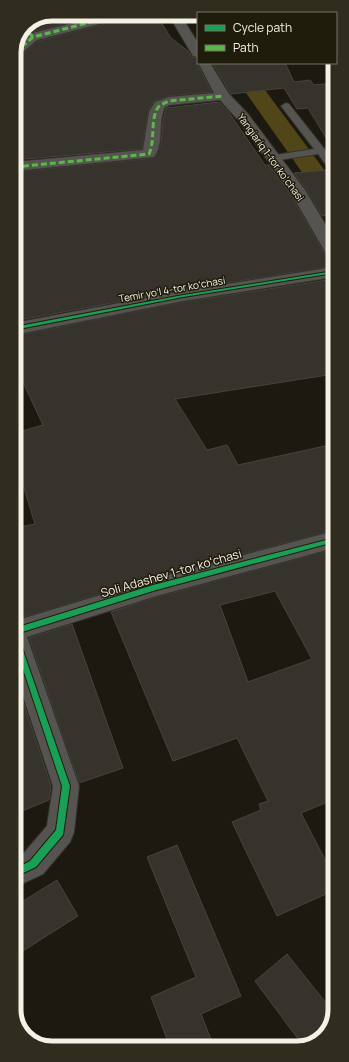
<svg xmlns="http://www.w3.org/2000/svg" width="349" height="1062" font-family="Manrope,sans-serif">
  <rect width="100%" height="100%" fill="#1c1910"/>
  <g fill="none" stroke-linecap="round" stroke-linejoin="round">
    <path fill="#504618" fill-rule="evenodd" d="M225,63H245L334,183V207L325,205Z"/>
  </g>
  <path fill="#35332c" stroke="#47443d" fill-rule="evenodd" d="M52,14H102L29,33L18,42L25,25Z
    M130,14H156L171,38L188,51L192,57L198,58L197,63L212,92L169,96L154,101L148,112L142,149L14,160V56L24,53L38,41L127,18Z
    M212,63H285L294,82L310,80L314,85L334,83V151L308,108L297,109L284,88L231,94Z
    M219,102L228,111L265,165H269L289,192L327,258L331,259L334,266L183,290L14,321V172L154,158L161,145L163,120L166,108Z
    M328,170L334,171V214L322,216L306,189L294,173Z
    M334,279V374L175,399L207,450L227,445L238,465L334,444V530L153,578L15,620V528L35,524L15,459V433L43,425L20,376L14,377V336L183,302Z
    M334,549L335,799L301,813L335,879V890L277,916L232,822L261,810L259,804L268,801L237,738L173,761L111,612L153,598ZM275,591L312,659L248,682L220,605Z
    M72,624L123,768L79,783L29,638Z
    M15,676L51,786L49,800L15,814Z
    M177,845L241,996L201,1014L214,1047H170L151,997L196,977L147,857Z
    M57,880L78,916L15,956V906Z
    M287,954L334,1013L327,1033L307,1047H304L255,981Z"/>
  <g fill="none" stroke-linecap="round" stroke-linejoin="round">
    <g stroke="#35322b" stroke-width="2">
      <path id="service" d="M286,103L289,104L334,161V170L329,169L318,154L273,161L269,160L268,158L269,156L314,149L281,106Z"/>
    </g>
    <g stroke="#35322b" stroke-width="2">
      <path id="minor" d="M108,14H129L127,17L37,40L23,52L14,55L16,45L29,34Z
        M164,14H177L183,19L198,43V57L193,56L174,24Z
        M198,62L210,63L229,94L248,114L305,190L334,239V258L328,257L290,191L238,120L220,100L170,105L165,107C157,123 165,142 154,157L14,171V162L143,150L149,112L155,102L169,97L214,93Z
        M334,267V277L183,301L14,335V323L183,291Z
        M334,531V548L153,597L27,637L79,786L74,832L70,842L43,874L15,887V858L23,854L47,826L53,786L15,672V621L153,579Z"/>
    </g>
    <use href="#service" fill="#555450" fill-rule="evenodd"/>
    <use href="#minor" fill="#555450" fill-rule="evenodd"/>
    <path stroke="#58b947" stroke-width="3" stroke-dasharray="6 3" stroke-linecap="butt" d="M24,27L33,37
      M14,51L19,49L33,37L123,14
      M14,167L149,154C156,139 149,117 160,105L169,101L223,96"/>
    <g stroke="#201c0c" stroke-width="2">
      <path id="cycleway" d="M334,271V273L183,297L14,330V327L183,295Z
        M334,538V542L153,591L16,634L18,636L70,786L63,835L36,867L15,877V869L30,861L56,830L62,786L15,645V628L153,585Z"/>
    </g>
    <use href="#cycleway" fill="#1a9f57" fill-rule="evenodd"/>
  </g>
  <g text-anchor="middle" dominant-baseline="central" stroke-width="3" stroke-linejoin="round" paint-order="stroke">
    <g font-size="10" fill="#f4f2e7" stroke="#201c0c">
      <text transform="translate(271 157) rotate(54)">Yangiariq 1-tor koʻchasi</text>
      <text transform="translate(172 289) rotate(-10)">Temir yoʻl 4-tor koʻchasi</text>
    </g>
    <g font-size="12" fill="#f4f2e7" stroke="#201c0c">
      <text transform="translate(171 573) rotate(-16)">Soli Adashev 1-tor koʻchasi</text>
    </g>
  </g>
  <path d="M0 0H349V1062H0ZM52 21H297A31 31 0 0 1 328 52V1010A31 31 0 0 1 297 1041H52A31 31 0 0 1 21 1010V52A31 31 0 0 1 52 21Z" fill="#312d1e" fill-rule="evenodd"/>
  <path fill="none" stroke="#f4f2e7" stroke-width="5" d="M52 21H297A31 31 0 0 1 328 52V1010A31 31 0 0 1 297 1041H52A31 31 0 0 1 21 1010V52A31 31 0 0 1 52 21Z"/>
  <rect x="197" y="12" width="140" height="52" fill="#201c0c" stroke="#757264"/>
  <rect x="205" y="25" width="20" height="6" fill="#1a9f57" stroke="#757264"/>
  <text x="233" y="32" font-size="12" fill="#f4f2e7">Cycle path</text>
  <rect x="205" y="45" width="20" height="6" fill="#58b947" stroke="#757264"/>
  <text x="233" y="52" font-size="12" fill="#f4f2e7">Path</text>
</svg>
